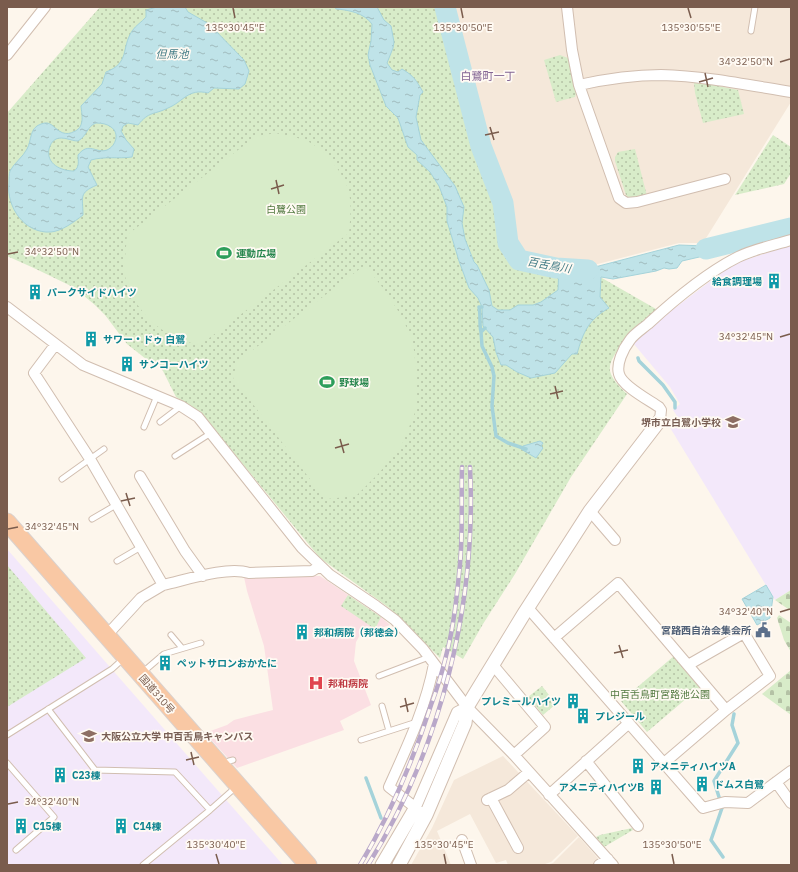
<svg xmlns="http://www.w3.org/2000/svg" width="798" height="872" font-family="'IBM Plex Sans','Noto Sans JP',sans-serif">
  <defs>
    <pattern id="cemetery-stones" width="16" height="16" patternUnits="userSpaceOnUse"><rect width="16" height="16" fill="#d8ecc9"/><path d="M2 7V4a2 2 0 0 1 4 0v3zM10 15v-3a2 2 0 0 1 4 0v3z" fill="#b4c2a5"/></pattern>
    <pattern id="park-dots" width="8" height="8" patternUnits="userSpaceOnUse"><rect width="8" height="8" fill="#d8ecc9"/><path d="M2 2h.1M6 6h.1" fill="none" stroke="#b4c2a5" stroke-width="1.8" stroke-linecap="round"/></pattern>
    <pattern id="water-ripples" width="26" height="14" patternUnits="userSpaceOnUse"><rect width="26" height="14" fill="#bfe3e8"/><path d="M2 4q2-2 4 0t4 0M15 11q2-2 4 0t4 0" fill="none" stroke="#a0bbbe"/></pattern>
  </defs>
  <rect width="100%" height="100%" fill="#fdf6ec"/>
  <path fill="#f5e8da" d="M451,7H791V102L703,243H679L594,265L562,264L522,257L511,240L507,200L489,154Z
    M503,756L578,836L551,862L542,865H508L506,860L496,863L470,814L437,831L451,865H411L432,828L454,780Z
    M579,837L604,865H547L553,863Z"/>
  <path fill="#f3e8fa" d="M791,245V590L775,600L669,426L679,419L673,410L680,404L670,387L633,343L667,314L725,270L742,261Z
    M7,549L116,674L283,865H7Z"/>
  <path fill="#fbdfe3" d="M320,576L381,617L390,625L360,635L356,642L354,661L371,705L340,721L344,730L237,768L205,733L227,725L234,720L273,710L264,646L247,591L244,577Z"/>
  <path fill="url(#cemetery-stones)" d="M791,590V611L775,600Z
    M779,615L791,623V652L784,640L777,618Z
    M791,670V715L762,694Z"/>
  <path fill="url(#park-dots)" d="M100,7H442L482,164L499,206L503,244L517,264L551,270L558,272L602,278L656,309C645,323 607,352 610,371C612,380 621,388 627,394L571,477L515,574L483,624L463,659L443,647L440,658L388,607L320,558L200,412L176,397L160,365L146,359L127,344L105,315L95,305L73,287L36,269L7,256V113Z
    M560,55L568,58L576,93L575,97L556,102L544,60Z
    M694,83L713,85L738,90L744,114L703,123L695,93Z
    M773,135L791,147V173L784,184L735,195Z
    M635,149L647,196L629,198L626,195L615,161V157L618,152Z
    M7,565L86,658L7,707Z
    M348,595L381,617L375,629L341,606Z
    M674,656L700,687L647,732L621,701Z
    M542,686L556,704L543,715L528,697Z
    M632,828L633,830L604,847L596,837L600,835Z"/>
  <path fill="#d8ecc9" d="M275,133C285,135 295,137 305,140C322,147 346,174 349,193C352,206 350,220 349,233L200,345L175,339L150,321L136,303L127,285L124,271L127,235L255,137Z
    M365,265L386,292L402,317L413,342L417,377L416,410L401,447L379,473L356,496L327,499L316,487L233,378L237,362Z"/>
  <path fill="url(#water-ripples)" stroke="#a5d3da" fill-rule="evenodd" d="M157,7H185L188,12L209,24L244,60L249,71L245,84L239,89L214,88L208,93C188,88 183,102 168,108C154,115 149,111 138,125L128,123L123,126L121,131L126,140L134,149L132,157C118,159 105,156 91,160L88,167L97,185C78,193 83,197 83,215C74,222 62,231 51,232C24,234 6,206 9,183C9,179 9,174 10,171C14,163 23,157 27,149C32,140 29,128 41,124C51,120 53,128 61,132C65,134 69,134 73,132C85,128 82,116 81,106L102,84L106,72C130,63 121,48 132,31C136,25 142,22 146,17V10ZM96,123C102,123 107,124 111,127C120,133 116,146 107,150C96,154 89,141 78,155C78,161 80,167 74,171C61,171 46,164 49,149C50,145 52,141 56,139C63,136 71,141 78,141C87,136 87,126 96,123Z
    M335,7H377L384,20L391,26L394,42L393,48L387,63L392,70L398,72L402,69C414,76 416,80 423,92L420,95L416,117L421,140L455,186L464,207L462,223L465,239L474,262L477,265L489,290L492,306L498,310H510L518,305H533L541,302L558,290L559,266L595,267L679,245L705,246L733,241L734,245L708,255L682,261L677,268L669,269L664,268L656,271L613,279L601,277L600,297L609,308C589,319 583,332 577,354H572L555,373L531,378L517,372L506,365H501L496,352L493,337L483,326L482,307L478,298L469,288L459,261L447,221V207L439,186L430,172L417,160V155L408,147L398,118L386,106L370,65L368,55L371,41L372,24C364,13 349,10 336,9Z
    M540,441L543,443L541,446L543,448L536,458L521,449L523,446Z
    M766,585L773,597L770,618L757,625L742,599Z"/>
  <g fill="none" stroke-linecap="round" stroke-linejoin="round">
    <path stroke="#a5d3da" stroke-width="3.5" d="M485,328L481,332L482,346L492,367L494,376L492,406L496,436L508,443L526,449
      M481,332C479,324 481,316 479,307H482
      M638,358L639,361L663,385L675,402V408
      M366,778L381,818
      M719,797L714,781L738,743L732,725L734,714
      M722,808L711,840L723,857"/>
    <path stroke="#bfe3e8" stroke-width="21" d="M445,7L481,146L503,203L508,243L519,260L556,268L588,270
      M706,249L791,228"/>
    <g stroke="#d1beb0" stroke-width="7">
      <path id="service" d="M751,31L755,7
        M160,422L181,406
        M144,427L157,396
        M175,456L211,433
        M62,479L104,449
        M92,519L116,505
        M117,561L141,547
        M171,635L182,648
        M143,672L164,654L201,643
        M379,676L429,657
        M382,706L389,731
        M48,709L95,770L175,772L210,810L236,787
        M7,735L112,669L123,659
        M361,740L417,722
        M7,763L54,817L16,850
        M224,765L229,761L233,760
        M143,865L210,810"/>
    </g>
    <g stroke="#d1beb0" stroke-width="12">
      <path id="minor" d="M567,7L572,50L579,85L619,198L626,203L637,202L725,179
        M7,55L45,7
        M579,85C606,79 633,75 661,75C705,76 748,85 791,92
        M7,307L83,365L181,406L198,417L302,548L330,575L376,606L395,620L423,649L467,707L514,755L613,865
        M55,345L34,373L90,459L163,585L141,598L107,635
        M660,420L661,410L659,407C649,400 622,386 619,374C616,364 623,349 630,340C634,334 642,329 648,324C673,301 708,272 738,257C754,249 775,245 791,240
        M140,476L185,551L203,576
        M590,511L615,540
        M163,585C186,580 227,566 249,573L312,571L320,566
        M528,608L703,808L725,802L748,803L791,771
        M554,638L618,583L726,710L664,763
        M493,665L545,727L514,755
        M688,665L744,633L770,676L726,710
        M586,761L638,826
        M776,782L791,803
        M549,795L629,723
        M491,798L518,848
        M487,800L508,790L529,772
        M415,809L457,712L467,707
        M421,812L389,787C407,747 426,707 434,664
        M462,840L471,865
        M599,865L608,859"/>
    </g>
    <g stroke="#d1beb0" stroke-width="15">
      <path id="tertiary" d="M382,865L415,809
        M399,865L426,815L465,723L467,707L525,612L590,511L660,420"/>
    </g>
    <g stroke="#dad1cd" stroke-width="19">
      <path id="trunk" d="M7,522L308,865"/>
    </g>
    <use href="#service" stroke="#fff" stroke-width="5"/>
    <use href="#minor" stroke="#fff" stroke-width="10"/>
    <use href="#tertiary" stroke="#fff" stroke-width="13"/>
    <use href="#trunk" stroke="#f9c8a4" stroke-width="17"/>
    <g stroke="#b9a8c9" stroke-width="4.5">
      <path id="rail" d="M360,865C390,815 413,761 431,705C437,689 442,673 446,656C454,626 457,595 460,564C463,531 461,499 462,467
        M368,865C441,749 477,603 470,467"/>
    </g>
    <use href="#rail" stroke="#fffaf3" stroke-width="3" stroke-dasharray="9" stroke-linecap="butt"/>
  </g>
  <path fill="none" stroke="#7a5c4d" stroke-width="1.5" d="M233,8L235,18M461,8L463,18M688,8L691,18M780,62L790,59M705,73L708,87M699,82L713,78M490,127L494,140M485,135L499,132M276,180L279,194M271,189L284,185M8,254L18,252M780,337L790,334M555,386L558,399M550,394L563,391M340,439L344,453M335,448L349,444M126,493L130,506M121,501L135,498M8,529L18,527M780,612L790,609M619,645L623,658M614,653L628,650M405,698L408,712M400,707L414,703M191,752L194,765M186,760L199,757M8,804L18,802M216,854L219,864M444,854L446,864M672,854L674,864"/>
  <defs>
    <g id="stadium-bare" transform="scale(1.2)"><path d="M0-5a6.5 5 0 1 0 0 10a6.5 5 0 1 0 0-10ZM-3.5-1.8h7v3.6h-7Z" fill="#2e9e5b" stroke="#fffaf3" stroke-width="2.5" paint-order="stroke"/></g>
    <g id="building-bare" transform="scale(1.2)"><path d="M-4-6H4V6H1V3H-1V6H-4ZM-2.5-4.3h1.7v1.8h-1.7ZM.8-4.3h1.7v1.8H.8ZM-2.5-1h1.7V.8h-1.7ZM.8-1h1.7V.8H.8Z" fill="#0f9aa8" stroke="#fffaf3" stroke-width="2.5" paint-order="stroke"/></g>
    <g id="school-bare" transform="scale(1.2)"><path d="M0-5L7-2L0 1L-7-2ZM-4 1L0 2.5L4 1V4Q0 6-4 4Z" fill="#8d6e63" stroke="#fffaf3" stroke-width="2.5" paint-order="stroke"/></g>
    <g id="civic-bare" transform="scale(1.2)"><path d="M-.6-6.5H3V-4.5H.6V-3L4-1V1h2V6H-6V1h2V-1L-.6-3ZM-1.2 2.5V6h2.4V2.5Z" fill="#5c6f8a" stroke="#fffaf3" stroke-width="2.5" paint-order="stroke"/></g>
    <g id="hospital-bare" transform="scale(1.2)"><path d="M-5-5h3v3.5h4V-5h3V5h-3V1.5h-4V5h-3Z" fill="#e0444e" stroke="#fffaf3" stroke-width="2.5" paint-order="stroke"/></g>
    <g id="university-bare" transform="scale(1.2)"><path d="M0-5L7-2L0 1L-7-2ZM-4 1L0 2.5L4 1V4Q0 6-4 4Z" fill="#8d6e63" stroke="#fffaf3" stroke-width="2.5" paint-order="stroke"/></g>
  </defs>
  <g fill-rule="evenodd">
    <use href="#stadium-bare" x="224" y="253"/>
    <use href="#building-bare" x="774" y="281"/>
    <use href="#building-bare" x="35" y="292"/>
    <use href="#building-bare" x="91" y="339"/>
    <use href="#building-bare" x="127" y="364"/>
    <use href="#stadium-bare" x="327" y="382"/>
    <use href="#school-bare" x="733" y="422"/>
    <use href="#civic-bare" x="763" y="630"/>
    <use href="#building-bare" x="302" y="632"/>
    <use href="#building-bare" x="165" y="663"/>
    <use href="#hospital-bare" x="316" y="683"/>
    <use href="#building-bare" x="573" y="701"/>
    <use href="#building-bare" x="583" y="716"/>
    <use href="#university-bare" x="89" y="736"/>
    <use href="#building-bare" x="638" y="766"/>
    <use href="#building-bare" x="60" y="775"/>
    <use href="#building-bare" x="702" y="784"/>
    <use href="#building-bare" x="656" y="787"/>
    <use href="#building-bare" x="21" y="826"/>
    <use href="#building-bare" x="121" y="826"/>
  </g>
  <g text-anchor="middle" dominant-baseline="central" stroke-width="3.5" stroke-linejoin="round" paint-order="stroke">
    <g font-size="10" fill="#537a41" stroke="#fffaf3">
      <text x="286" y="209">白鷺公園</text>
      <text x="660" y="694">中百舌鳥町宮路池公園</text>
    </g>
    <g font-size="10" font-weight="bold" fill="#27864d" stroke="#fffaf3" text-anchor="start">
      <text x="236" y="253">運動広場</text>
      <text x="339" y="382">野球場</text>
    </g>
    <g font-size="10" font-weight="bold" fill="#0d838f" stroke="#fffaf3" text-anchor="start">
      <text x="762" y="281" text-anchor="end">給食調理場</text>
      <text x="47" y="292">パークサイドハイツ</text>
      <text x="103" y="339">サワー・ドゥ 白鷺</text>
      <text x="139" y="364">サンコーハイツ</text>
      <text x="314" y="632">邦和病院（邦徳会）</text>
      <text x="177" y="663">ペットサロンおかたに</text>
      <text x="561" y="701" text-anchor="end">プレミールハイツ</text>
      <text x="595" y="716">プレジール</text>
      <text x="650" y="766">アメニティハイツA</text>
      <text x="72" y="775">C23棟</text>
      <text x="714" y="784">ドムス白鷺</text>
      <text x="644" y="787" text-anchor="end">アメニティハイツB</text>
      <text x="33" y="826">C15棟</text>
      <text x="133" y="826">C14棟</text>
    </g>
    <g font-size="10" font-weight="bold" fill="#785e54" stroke="#fffaf3" text-anchor="end">
      <text x="721" y="422">堺市立白鷺小学校</text>
      <text x="101" y="736" text-anchor="start">大阪公立大学 中百舌鳥キャンパス</text>
    </g>
    <g font-size="10" font-weight="bold" fill="#4e5e75" stroke="#fffaf3" text-anchor="end">
      <text x="751" y="630">宮路西自治会集会所</text>
    </g>
    <g font-size="10" font-weight="bold" fill="#be3a42" stroke="#fffaf3" text-anchor="start">
      <text x="328" y="683">邦和病院</text>
    </g>
    <g font-size="10" fill="#7a5c4d" stroke="#fffaf3">
      <text transform="translate(157 694) rotate(49)">国道310号</text>
    </g>
    <g font-size="11" font-style="italic" fill="#437c86" stroke="#fffaf3">
      <text x="172" y="54">但馬池</text>
      <text transform="translate(549 265) rotate(10)">百舌鳥川</text>
    </g>
    <g font-size="11" fill="#846695" stroke="#fffaf3">
      <text x="488" y="76">白鷺町一丁</text>
    </g>
  </g>
  <g font-size="10" text-anchor="middle" fill="#7a5c4d" stroke="#fffaf3" stroke-width="3.5" stroke-linejoin="round" paint-order="stroke">
    <text x="691" y="31">135°30'55"E</text>
    <text x="235" y="31">135°30'45"E</text>
    <text x="463" y="31">135°30'50"E</text>
    <text x="746" y="65">34°32'50"N</text>
    <text x="52" y="255">34°32'50"N</text>
    <text x="746" y="340">34°32'45"N</text>
    <text x="52" y="530">34°32'45"N</text>
    <text x="746" y="615">34°32'40"N</text>
    <text x="52" y="805">34°32'40"N</text>
    <text x="216" y="848">135°30'40"E</text>
    <text x="444" y="848">135°30'45"E</text>
    <text x="672" y="848">135°30'50"E</text>
  </g>
  <rect width="798" height="872" fill="none" stroke="#7a5c4d" stroke-width="16"/>
</svg>
